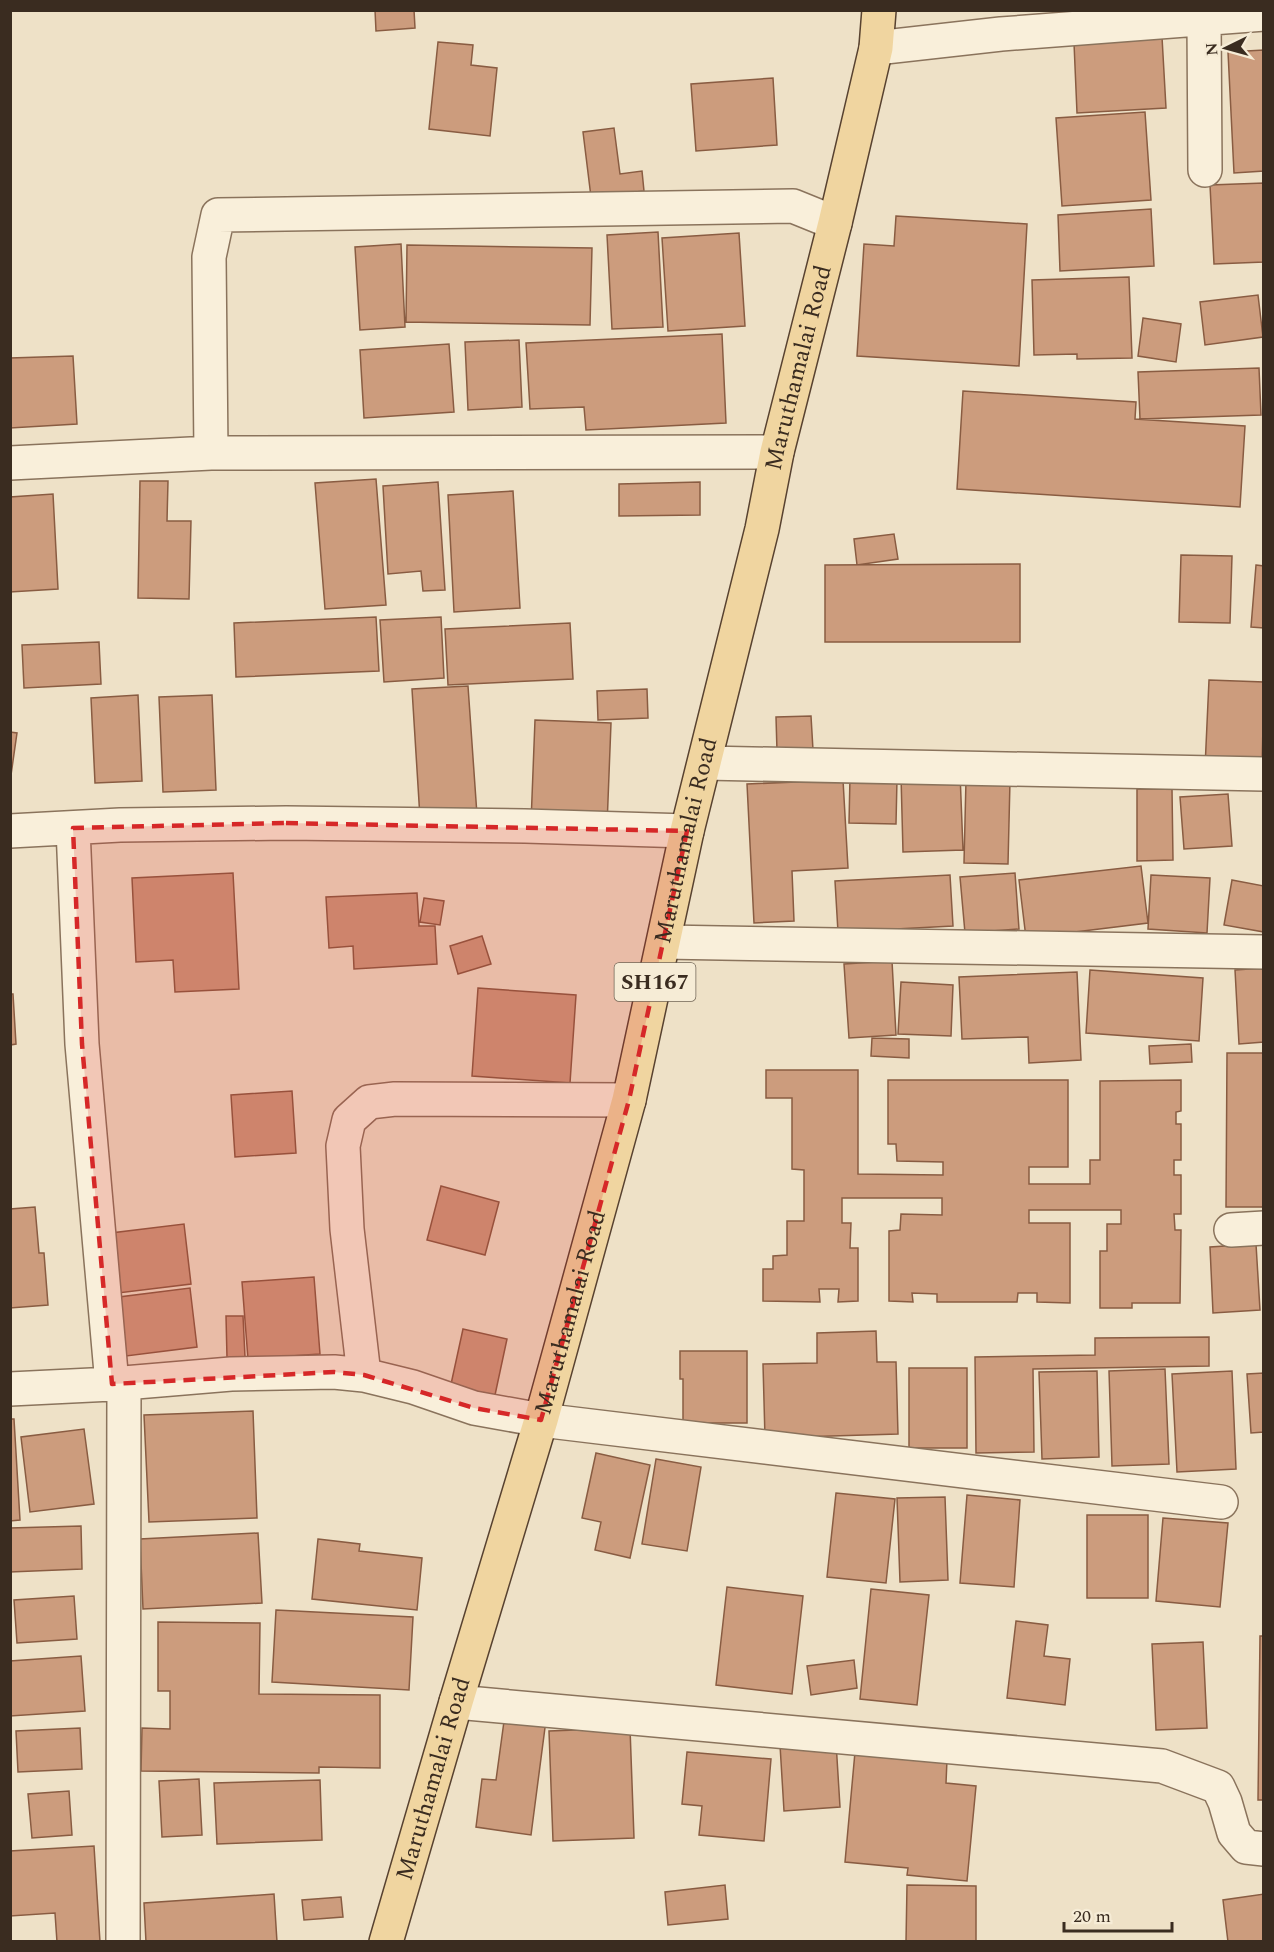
<svg xmlns="http://www.w3.org/2000/svg" width="1274" height="1952" font-family="Spectral,serif">
  <rect width="100%" height="100%" fill="#eee1c7"/>
  <path fill="#cc9c7d" stroke="#895c42" stroke-width="1.5" d="M375,10H414L415,28L376,31Z
    M1162,37L1166,108L1077,113L1074,43Z
    M438,42L473,45L471,65L497,68L490,136L429,129Z
    M1264,50V171L1234,173L1228,52Z
    M773,78L777,145L696,151L691,84Z
    M1145,112L1151,200L1062,206L1056,118Z
    M614,128L620,174L642,171L644,191L591,197L583,132Z
    M1264,183V262L1214,264L1210,185Z
    M1151,209L1154,266L1060,271L1058,215Z
    M896,216L1027,224L1019,366L857,356L864,244L894,246Z
    M658,232L663,327L612,329L607,235Z
    M739,233L745,326L668,331L662,238Z
    M401,244L405,327L360,330L355,247Z
    M407,245L592,248L590,325L406,322Z
    M1129,277L1132,358L1077,359V354L1034,355L1032,280Z
    M1258,295L1263,337L1205,345L1200,302Z
    M1143,318L1181,324L1176,362L1138,356Z
    M722,334L726,423L586,430L584,407L530,409L526,343Z
    M519,340L522,407L468,410L465,342Z
    M449,344L454,412L364,418L360,350Z
    M73,356L77,424L10,428V358Z
    M1259,368L1261,415L1140,419L1138,372Z
    M963,391L1136,402L1135,419L1245,426L1240,507L957,489Z
    M376,479L386,605L325,609L315,483Z
    M140,481H168L167,521H191L189,599L138,598Z
    M438,482L445,590L423,591L421,571L388,574L383,486Z
    M700,482V515L619,516V484Z
    M513,491L520,608L454,612L448,495Z
    M53,494L58,589L10,592V497Z
    M894,534L898,559L857,565L854,539Z
    M1181,555L1232,556L1230,623L1179,622Z
    M1020,564V642H825V565Z
    M1256,565L1264,566V628L1251,627Z
    M376,617L379,671L236,677L234,623Z
    M441,617L444,678L384,682L380,620Z
    M570,623L573,679L448,685L445,629Z
    M99,642L101,684L24,688L22,645Z
    M1209,680L1264,682L1262,770L1205,768Z
    M468,686L477,815L420,818L412,689Z
    M647,689L648,718L598,720L597,691Z
    M138,695L142,781L95,783L91,698Z
    M212,695L216,790L163,792L159,697Z
    M811,716L813,750L777,751L776,717Z
    M535,720L611,723L607,826L531,823Z
    M10,732L17,733L10,782Z
    M960,773L963,850L903,852L901,776Z
    M850,777L897,779L896,824L849,823Z
    M843,780L848,868L792,871L794,921L754,923L747,784Z
    M966,780L1010,781L1008,864L964,863Z
    M1137,789H1172L1173,860L1137,861Z
    M1228,794L1232,846L1184,849L1180,797Z
    M1141,866L1148,923L1026,938L1019,880Z
    M233,873L239,989L175,992L173,960L136,962L132,878Z
    M1015,873L1019,929L965,933L960,877Z
    M950,875L953,926L838,932L835,881Z
    M1151,875L1210,878L1207,933L1148,929Z
    M1232,880L1264,886V932L1224,925Z
    M417,893L419,926H435L437,964L354,969L353,946L329,948L326,897Z
    M424,898L444,901L440,925L420,922Z
    M482,936L491,964L458,974L450,946Z
    M892,961L896,1035L849,1038L844,964Z
    M1264,968V1042L1239,1044L1235,970Z
    M1090,970L1203,978L1199,1041L1086,1033Z
    M1077,972L1081,1060L1029,1063L1028,1037L962,1039L959,977Z
    M901,982L953,985L951,1036L898,1034Z
    M478,988L576,995L570,1083L472,1076Z
    M10,994H13L16,1044L10,1045Z
    M872,1038L909,1039V1058L871,1056Z
    M1191,1044L1192,1062L1150,1064L1149,1046Z
    M1227,1053H1264V1207H1226Z
    M766,1070H858V1174L943,1175V1162L897,1161L896,1144H888V1080H1068V1167H1029V1184H1090V1160H1100V1081L1181,1080V1111L1176,1112V1124H1181V1160H1174V1175H1181V1214H1174L1175,1230H1181L1180,1303H1132V1308H1100V1251H1107V1224H1121V1210H1029V1223H1070V1303L1037,1302V1293H1018L1017,1302H937V1294L912,1293L913,1302L889,1301V1231L900,1230L901,1214L942,1215V1198H842V1223H851L850,1248H858V1301L838,1302L839,1289H819L820,1302L763,1301V1269H773V1256L787,1255V1221H804V1170L792,1169V1098H766Z
    M292,1091L296,1153L235,1157L231,1095Z
    M441,1186L499,1202L485,1255L427,1240Z
    M35,1207L39,1253H44L48,1305L10,1308V1209Z
    M184,1224L191,1284L118,1293L111,1233Z
    M1256,1244L1260,1310L1213,1313L1210,1247Z
    M314,1277L320,1354L248,1359L242,1282Z
    M190,1288L197,1347L126,1356L119,1297Z
    M226,1316H243L245,1357L227,1358Z
    M463,1329L507,1339L492,1409L448,1398Z
    M876,1331L877,1362H896L898,1434L765,1438L763,1364L817,1363V1333Z
    M1209,1337V1366L1033,1369L1034,1452L976,1453L975,1357L1095,1355V1338Z
    M680,1351H747V1423H683V1379H680Z
    M909,1368H967V1448H909Z
    M1165,1369L1169,1464L1112,1466L1109,1371Z
    M1097,1371L1099,1457L1042,1459L1039,1372Z
    M1232,1371L1236,1469L1177,1472L1172,1374Z
    M1264,1373V1432L1251,1433L1247,1374Z
    M253,1411L257,1518L149,1522L144,1415Z
    M10,1419H14L20,1520L10,1521Z
    M84,1429L94,1504L30,1512L21,1437Z
    M596,1453L650,1465L630,1558L595,1550L601,1522L582,1518Z
    M656,1459L701,1467L687,1551L642,1544Z
    M836,1493L895,1499L886,1583L827,1577Z
    M967,1495L1020,1500L1014,1587L960,1583Z
    M945,1497L948,1580L900,1582L897,1498Z
    M1087,1515H1148V1598H1087Z
    M1163,1518L1228,1523L1220,1607L1156,1601Z
    M81,1526L82,1569L10,1572V1528Z
    M258,1533L262,1603L143,1609L140,1539Z
    M318,1539L360,1544L359,1551L422,1558L417,1610L312,1599Z
    M727,1587L803,1596L792,1694L716,1685Z
    M871,1589L929,1595L917,1705L860,1699Z
    M74,1596L77,1639L17,1643L14,1600Z
    M276,1610L413,1617L409,1690L272,1682Z
    M1016,1621L1048,1625L1044,1656L1070,1659L1065,1705L1007,1698Z
    M158,1622L260,1623L259,1694L380,1695V1768L319,1767V1773L141,1771L142,1728L170,1729V1691H158Z
    M1260,1636H1264V1800H1258Z
    M1203,1642L1207,1728L1156,1730L1152,1644Z
    M81,1656L85,1711L10,1716V1661Z
    M854,1660L857,1688L811,1695L807,1666Z
    M505,1714L546,1720L531,1835L476,1827L482,1779L496,1780Z
    M80,1728L82,1769L18,1772L16,1731Z
    M630,1728L634,1838L553,1841L549,1731Z
    M836,1742L840,1807L784,1811L780,1745Z
    M687,1752L771,1759L764,1841L699,1835L702,1806L682,1804Z
    M855,1752L947,1760L946,1783L976,1786L967,1881L907,1875L908,1868L845,1862Z
    M199,1779L202,1835L162,1837L159,1781Z
    M320,1780L322,1840L217,1844L214,1783Z
    M69,1791L72,1835L32,1838L28,1794Z
    M94,1846L100,1942H57L55,1913L10,1916V1851Z
    M725,1885L728,1919L668,1925L665,1892Z
    M907,1885L976,1886V1942H906Z
    M274,1894L277,1942H146L144,1903Z
    M1264,1894V1941L1228,1942L1223,1900Z
    M341,1897L343,1917L304,1920L302,1900Z"/>
  <g fill="none" stroke-linecap="round" stroke-linejoin="round">
    <g stroke="#8a735c" stroke-width="36">
      <path id="minor" d="M1204,20L1205,170
        M876,48L1001,34L1264,14
        M211,453L209,257L218,215L793,206L835,223
        M10,463L211,453L777,452
        M705,763L1264,774
        M73,828L82,1044L112,1384
        M10,831L120,825L286,823L525,826L687,831
        M664,942L1264,952
        M1231,1230L1264,1228
        M364,1375L347,1229L343,1146L349,1120L369,1102L395,1099L629,1100
        M10,1389L112,1384L231,1374L334,1372L364,1375L413,1387L474,1408L541,1420L1221,1502
        M456,1702L1162,1766L1218,1787L1225,1802L1234,1833L1246,1847L1264,1849
        M123,1942L124,1383"/>
    </g>
    <g stroke="#584230" stroke-width="36">
      <g id="major">
        <path id="s1" d="M386,1942L456,1702L541,1420L629,1100L687,831L762,529L777,452L835,223L876,48L879,10"/>
      </g>
    </g>
    <use href="#minor" stroke="#f9efda" stroke-width="33"/>
    <use href="#major" stroke="#f0d5a0" stroke-width="33"/>
  </g>
  <path fill="#d62828" fill-opacity="0.2" stroke="#d62828" stroke-width="4.5" stroke-dasharray="12 8" stroke-linejoin="round" d="M286,823L687,831L629,1100L541,1420L474,1408L364,1375L334,1372L112,1384L82,1044L73,828Z"/>
  <g text-anchor="middle" dominant-baseline="central" stroke-width="5" stroke-linejoin="round" paint-order="stroke">
    <rect fill="#f6ecd6" stroke="#726657" stroke-width="1.5" x="614.5" y="963" width="81" height="38" rx="4.5"/>
    <g font-size="22" font-weight="bold" fill="#3a2c20">
      <text x="655" y="982">SH167</text>
    </g>
    <g font-size="24" fill="#3a2c20" stroke="#f6ecd6">
      <text stroke="none"><textPath href="#s1" startOffset="1628">Maruthamalai Road</textPath></text>
      <text stroke="none"><textPath href="#s1" startOffset="1142">Maruthamalai Road</textPath></text>
      <text stroke="none"><textPath href="#s1" startOffset="656">Maruthamalai Road</textPath></text>
      <text stroke="none"><textPath href="#s1" startOffset="170">Maruthamalai Road</textPath></text>
    </g>
  </g>
  <rect width="1274" height="1952" fill="none" stroke="#3a2c20" stroke-width="24"/>
  <g transform="translate(1226 48) rotate(265)" stroke="#f6ecd6" stroke-width="4.5" paint-order="stroke">
  <path d="M0-4.5L10 22L0 15L-10 22Z" fill="#3a2c20"/>
  <text y="-9" font-size="16" font-weight="bold" text-anchor="middle" fill="#3a2c20">N</text>
  </g>
  <path d="M1064 1922v9h108v-9" fill="none" stroke="#3a2c20" stroke-width="3"/>
  <text x="1073" y="1922" font-size="18" fill="#3a2c20" stroke="#f6ecd6" stroke-width="4.5" paint-order="stroke">20 m</text>
</svg>
